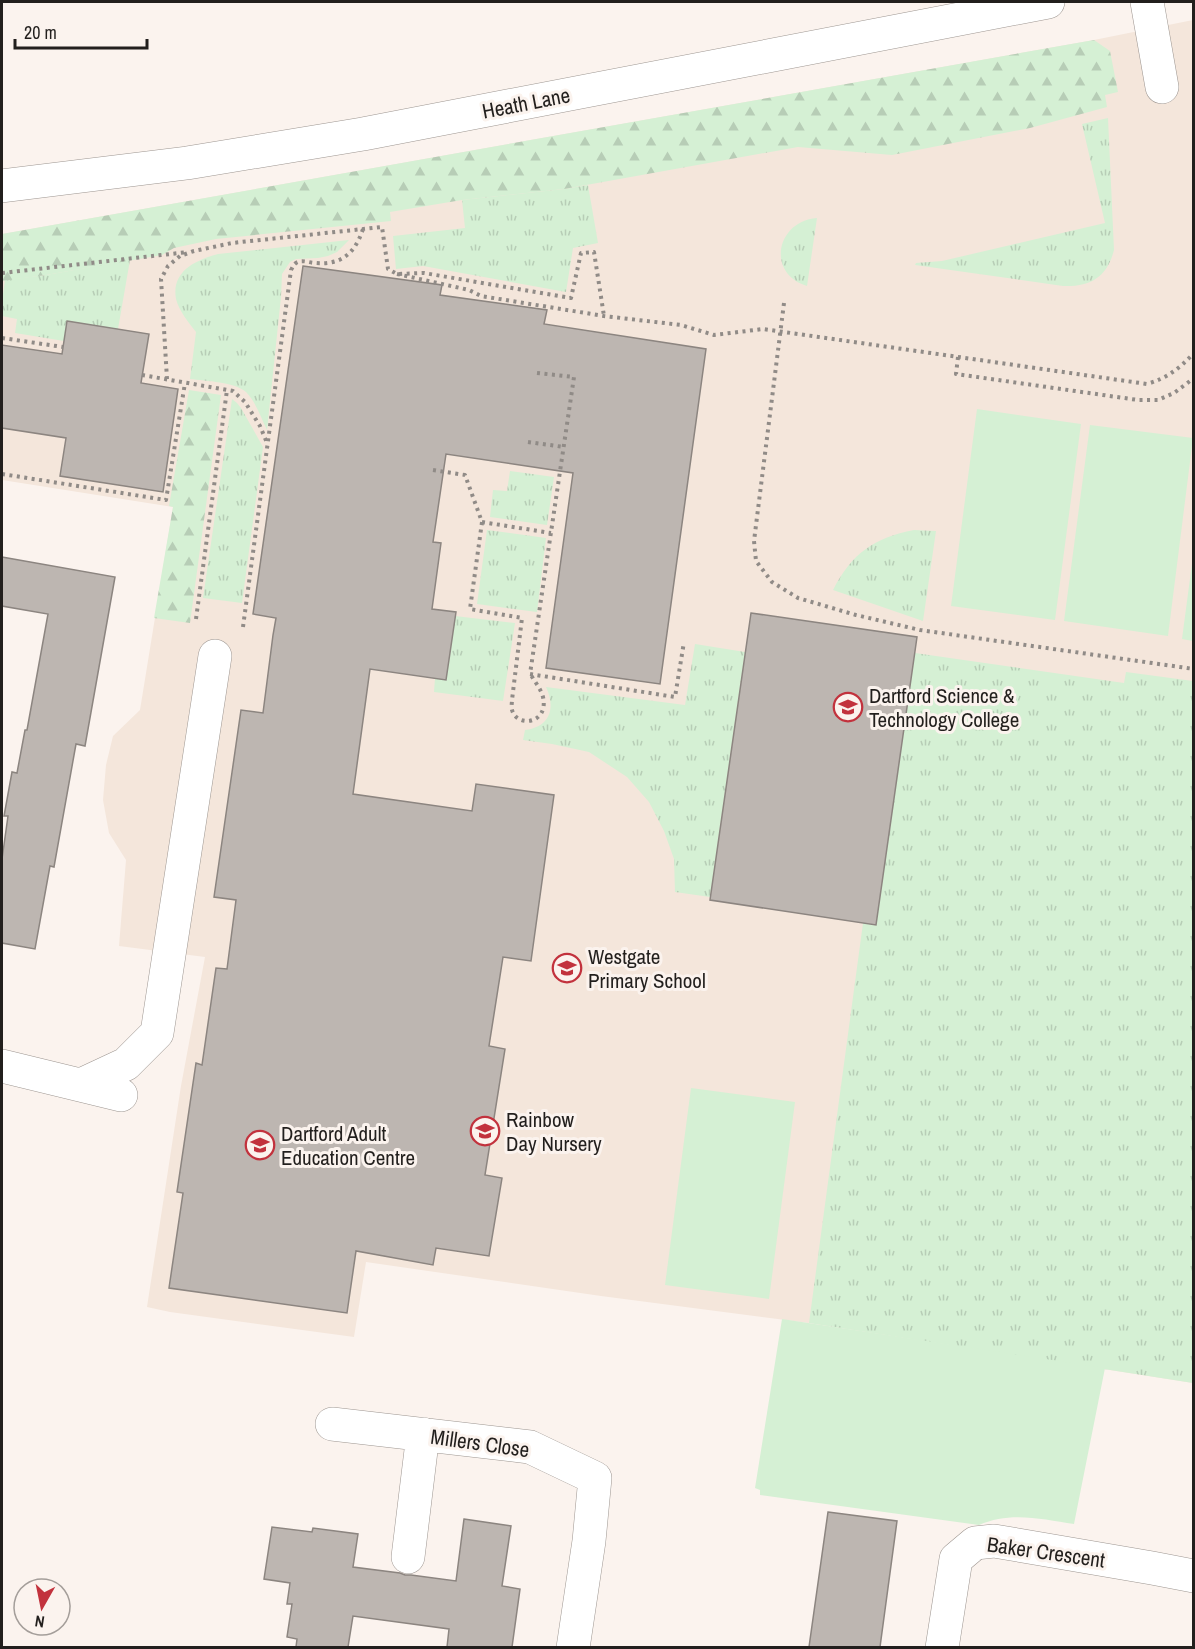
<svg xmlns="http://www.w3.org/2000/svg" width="1195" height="1649" font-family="'Archivo Narrow',sans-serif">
  <defs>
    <pattern id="grass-tufts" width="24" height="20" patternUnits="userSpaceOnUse" patternTransform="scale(1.5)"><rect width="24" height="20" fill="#d5f0d4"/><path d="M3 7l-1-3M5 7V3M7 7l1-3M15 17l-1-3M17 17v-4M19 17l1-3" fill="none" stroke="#b7cdb6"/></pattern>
    <pattern id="forest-firs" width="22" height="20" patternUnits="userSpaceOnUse" patternTransform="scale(1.5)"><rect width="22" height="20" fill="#d5f0d4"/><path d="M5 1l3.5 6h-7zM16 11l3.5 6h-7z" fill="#b7cdb6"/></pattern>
  </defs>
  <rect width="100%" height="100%" fill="#fbf3ee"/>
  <path fill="#f4e6db" d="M1193,20V1383L809,1323L601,1296L366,1262L354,1337L170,1312L147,1307L181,1086L205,957L119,946L126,860L109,833L103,800L106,765L113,736L140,710L173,507L2,480V234L1094,40Z"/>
  <path fill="url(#grass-tufts)" d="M1108,118L1114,250C1107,277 1091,287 1063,286L915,265L916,263L942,261L1105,223L1082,124Z
    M588,185L598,243L573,248L566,292L423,266L396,269L393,236L465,228L462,200L564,189Z
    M817,218L807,286C766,274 776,221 817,218Z
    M349,240L337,252L328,256L318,258L296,259L290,262L282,274L281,297L267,430C261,418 256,402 246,392C235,382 206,381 190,379L196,332C189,323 179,311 176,299C171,271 196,260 218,254Z
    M130,260L118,329L64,341L15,333L17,319L2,316V301L5,280L46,275Z
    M232,399L237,403L241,408L263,447L242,603L203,598Z
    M510,471L554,477L547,525L490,517L493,490L507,491Z
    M487,530L546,538L537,612L477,604Z
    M914,530L936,531L923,621L833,590C852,553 874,538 914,530Z
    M455,616L515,623L503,701L434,692L435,678L446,679Z
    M695,644L745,652L710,897L675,892L674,859L664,831L649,802L627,777L589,752L552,744L523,740L525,730C550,727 556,708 546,687L685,705Z
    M915,653L1124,683L1126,672L1193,681V1383L809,1323L863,923L876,924Z"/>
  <path fill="url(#forest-firs)" d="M1094,40L1110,51L1118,92L1105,95L1107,107L1030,128L892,155L798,147L564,189L462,200L390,212L391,221L216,239L174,248L162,255L46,275L2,281V234Z
    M189,390L221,395L190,623L154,618L173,507L169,506Z"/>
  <path fill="#d5f0d4" d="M977,409L1081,424L1055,620L951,606Z
    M1090,425L1193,438L1168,636L1064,621Z
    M1193,556V641L1182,639Z
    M691,1088L795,1102L769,1299L665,1285Z
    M782,1319L1105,1368L1074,1524C1042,1519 1010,1511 979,1525L760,1495V1490L755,1488Z"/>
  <path fill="#bdb6b1" stroke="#8c8580" stroke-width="1.5" d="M303,266L442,285L440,295L547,310L544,324L706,349L660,684L546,668L573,473L446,454L433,542L441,543L432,609L456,612L446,680L370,669L353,794L472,811L476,784L554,795L531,961L503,957L489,1046L505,1049L485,1175L502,1178L489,1256L436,1248L433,1265L356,1251L347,1313L169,1288L183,1193L177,1192L196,1063L202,1065L216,968L227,969L236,900L214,897L241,710L263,713L273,635L276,618L253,614Z
    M67,321L149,334L141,383L178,389L163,492L60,476L66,438L2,428V345L62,354Z
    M2,557L115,577L85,746L76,744L54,867L50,866L35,949L2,943V859L8,816H4L12,772L17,773L25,730H27L48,614L2,606Z
    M751,613L917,637L876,925L710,900Z
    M828,1512L897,1521L880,1647H809Z
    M464,1519L511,1526L502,1586L520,1589L512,1647H447L449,1629L353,1616L348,1647H296L297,1639L287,1637L292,1604H287L290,1583L264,1579L272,1527L312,1532L313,1528L358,1534L353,1567L400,1573L405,1575H411L456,1581Z"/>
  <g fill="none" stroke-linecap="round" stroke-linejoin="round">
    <g stroke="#9d9691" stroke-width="34">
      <path id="minor" d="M1147,2L1162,87
        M2,186L187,163L363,134L1048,2
        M2,1066L121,1095
        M81,1085L126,1064L157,1033L215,656
        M332,1424L530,1447L595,1478L589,1541L573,1648
        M408,1557L423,1434
        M942,1648L956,1559L975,1543L994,1541L1152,1568L1194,1576"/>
    </g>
    <path stroke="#908b87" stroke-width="4" stroke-dasharray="3 4.5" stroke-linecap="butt" d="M2,273L188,252
      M397,274L469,290L481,296L604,316L681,325L714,335L763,329L1147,384C1167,378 1179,369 1194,353
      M784,303L754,541L756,561L772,582L798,598L856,615L920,630L1194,669
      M2,338L63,347
      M958,357L956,374L1138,400H1158L1174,393L1194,378
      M537,373L574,377L530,674L675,697L684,642
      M142,375L233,391L245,402L260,426L267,443
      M167,379L161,279L168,266L180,256L194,251L232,243L382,227L388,269L397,274L424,273L571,298L581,253L594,252L604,316
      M528,442L564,447
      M433,470L465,475L482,522L470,609L522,618L512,700C512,703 511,707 512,710C517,728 549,724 543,697C541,689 535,682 531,675
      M2,474L166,500L185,383
      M482,522L551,533
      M196,619L227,390
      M243,627L291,270C293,267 293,265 296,263C302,259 309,263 316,263C342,265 355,253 363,229"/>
    <use href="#minor" stroke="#fff" stroke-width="33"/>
  </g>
  <defs>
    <g id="school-ring" transform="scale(1.5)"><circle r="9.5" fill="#fbf3ee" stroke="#c2323d" stroke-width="1.5"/><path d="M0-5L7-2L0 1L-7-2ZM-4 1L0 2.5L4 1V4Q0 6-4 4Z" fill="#c2323d"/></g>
    <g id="university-ring" transform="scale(1.5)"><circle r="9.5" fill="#fbf3ee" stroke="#c2323d" stroke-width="1.5"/><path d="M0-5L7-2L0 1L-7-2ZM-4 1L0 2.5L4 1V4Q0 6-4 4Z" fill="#c2323d"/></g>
  </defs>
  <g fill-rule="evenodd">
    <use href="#school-ring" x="848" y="707"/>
    <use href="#school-ring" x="567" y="968"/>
    <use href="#school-ring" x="485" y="1131"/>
    <use href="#university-ring" x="260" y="1145"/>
  </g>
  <g text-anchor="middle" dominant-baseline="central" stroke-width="6" stroke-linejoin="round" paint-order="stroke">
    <g font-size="21" fill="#221f1d" stroke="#fbf3ee">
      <text transform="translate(526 103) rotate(-11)">Heath Lane</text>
      <text transform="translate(480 1443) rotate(8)">Millers Close</text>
      <text transform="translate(1046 1552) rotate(8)">Baker Crescent</text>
    </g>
    <g font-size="21" fill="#221f1d" stroke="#fbf3ee" text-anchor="start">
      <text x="869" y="695">Dartford Science &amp;<tspan x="869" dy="24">Technology College</tspan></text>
      <text x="588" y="956">Westgate<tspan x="588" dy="24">Primary School</tspan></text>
      <text x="506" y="1119">Rainbow<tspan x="506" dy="24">Day Nursery</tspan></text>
      <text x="281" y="1133">Dartford Adult<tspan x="281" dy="24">Education Centre</tspan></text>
    </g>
  </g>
  <rect width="1195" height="1649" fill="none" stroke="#221f1d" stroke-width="6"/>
  <g transform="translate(42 1607) rotate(189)"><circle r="28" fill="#fbf3ee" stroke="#a49e9a" stroke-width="1.5"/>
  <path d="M0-4.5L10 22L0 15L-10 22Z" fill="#c2323d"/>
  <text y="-9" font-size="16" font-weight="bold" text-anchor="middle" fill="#221f1d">N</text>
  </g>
  <path d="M15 39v9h132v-9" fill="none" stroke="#221f1d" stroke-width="3"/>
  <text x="24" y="39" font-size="18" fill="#221f1d" stroke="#fbf3ee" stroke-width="4.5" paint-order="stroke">20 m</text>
</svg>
